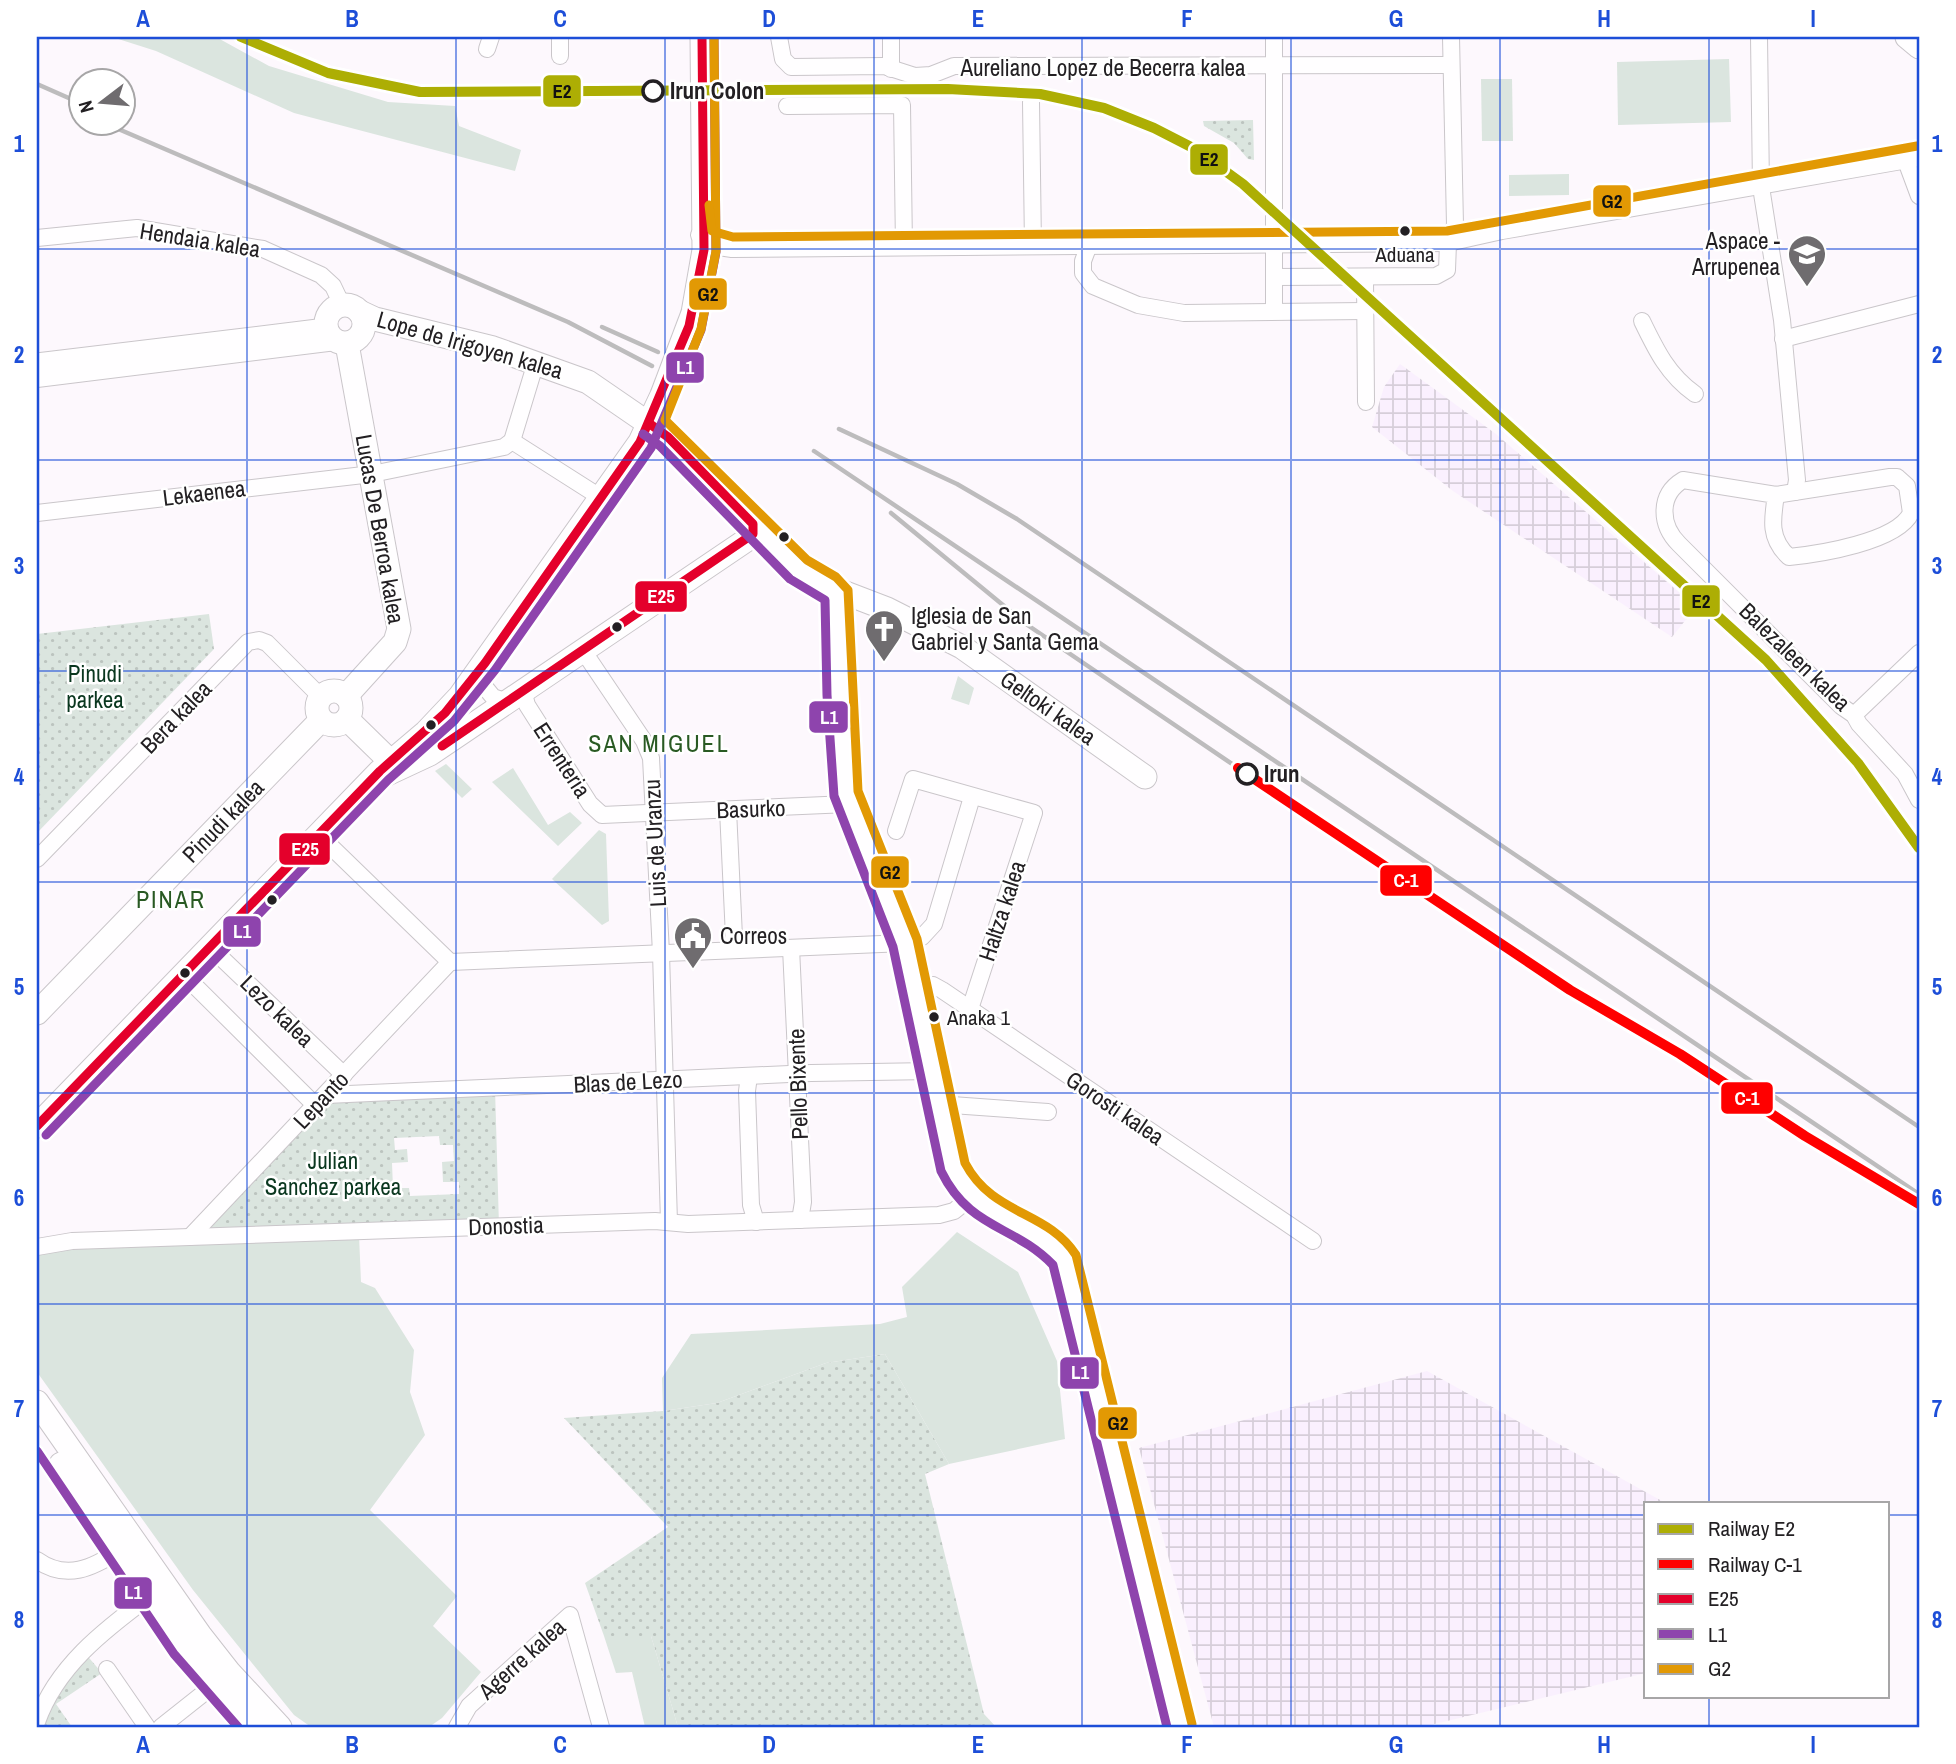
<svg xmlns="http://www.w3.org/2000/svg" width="1956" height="1764" font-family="'Archivo Narrow',sans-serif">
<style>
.industrial{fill:url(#industrial-grid)}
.grass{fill:url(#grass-dots);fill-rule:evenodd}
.garden{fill:#dbe5df}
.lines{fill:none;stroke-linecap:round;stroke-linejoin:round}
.street-casing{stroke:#cac6ca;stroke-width:18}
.secondary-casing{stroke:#cac6ca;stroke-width:25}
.street{stroke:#fffeff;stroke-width:16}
.secondary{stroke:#fffeff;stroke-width:23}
.rail{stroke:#bdbcbd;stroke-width:4.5}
.secondary-bridge-casing{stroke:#cac6ca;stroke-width:25;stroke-linecap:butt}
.secondary-bridge{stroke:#fffeff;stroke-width:23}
.bus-1-casing{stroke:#fff;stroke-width:14}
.bus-2-casing{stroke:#fff;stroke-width:14}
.bus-3-casing{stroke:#fff;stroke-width:14}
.bus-1{stroke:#e4002b;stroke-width:9}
.bus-2{stroke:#8e44ad;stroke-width:9}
.bus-3{stroke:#e29904;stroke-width:9}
.rail-1-casing{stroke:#fff;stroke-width:16}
.rail-2-casing{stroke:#fff;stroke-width:16}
.rail-1{stroke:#adae04;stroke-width:10}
.rail-2{stroke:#f00;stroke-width:10}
.grid{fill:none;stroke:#1d4ed8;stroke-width:2;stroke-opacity:0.55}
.stop-dot{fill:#fff;stroke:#232023;stroke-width:3.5}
.bus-dot{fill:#232023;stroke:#fff;stroke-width:2.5}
.labels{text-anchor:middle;stroke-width:5;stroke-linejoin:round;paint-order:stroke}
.bus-label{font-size:21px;fill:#232023;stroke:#fff}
.street-label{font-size:23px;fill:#232023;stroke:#fff}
.stop-label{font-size:23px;font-weight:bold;fill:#232023;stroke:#fff;text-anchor:start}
.poi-label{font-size:23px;fill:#232023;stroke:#fff;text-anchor:start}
.park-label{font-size:23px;fill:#0a371f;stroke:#fff}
.neighbourhood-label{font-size:24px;letter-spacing:2px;fill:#295a23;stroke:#fff}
.line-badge{stroke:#fff;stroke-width:2.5}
.badge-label{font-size:19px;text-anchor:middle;font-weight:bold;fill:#fff}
.pale-badge-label{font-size:19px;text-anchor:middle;font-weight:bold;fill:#111}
.neatline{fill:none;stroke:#1d4ed8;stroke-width:2.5}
.grid-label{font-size:23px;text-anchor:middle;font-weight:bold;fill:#1d4ed8}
</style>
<defs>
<pattern id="industrial-grid" width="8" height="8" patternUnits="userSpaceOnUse" patternTransform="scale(1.75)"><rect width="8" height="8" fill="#faf0fe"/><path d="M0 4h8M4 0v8" fill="none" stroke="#d6ced9"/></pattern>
<pattern id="grass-dots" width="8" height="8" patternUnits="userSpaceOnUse" patternTransform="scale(1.75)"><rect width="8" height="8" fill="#dbe5df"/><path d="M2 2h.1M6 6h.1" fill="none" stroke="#bcc4bf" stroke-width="1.8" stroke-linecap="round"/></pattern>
</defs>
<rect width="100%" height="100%" fill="#fdf8fd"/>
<g class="industrial">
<polygon points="1400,364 1496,434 1696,607 1672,637 1453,491 1372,427 1384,387"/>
<polygon points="1427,1371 1662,1501 1662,1503 1646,1503 1646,1673 1422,1727 1214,1727 1139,1448"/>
</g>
<g class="grass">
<polygon points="1253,120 1254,160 1248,159 1234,143 1204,126 1203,121"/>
<polygon points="209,614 214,649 37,833 37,634"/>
<path d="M495 1088 499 1226 190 1237 326 1095ZM439 1136 440 1145H453L454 1161 442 1162 443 1182H459V1194L410 1196 409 1188H393L392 1163 408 1162 407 1149 395 1150 394 1138Z"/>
<polygon points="885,1354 949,1464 925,1474 984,1714 996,1727 678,1727 651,1636 604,1636 585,1583 668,1527 564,1418 663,1411 717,1403 826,1363"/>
<polygon points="84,1652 102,1673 56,1704 72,1727 37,1727"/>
</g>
<g class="garden">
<polygon points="112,37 216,37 269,66 388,102 455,106 459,126 521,150 515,171 294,113 156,51"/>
<polygon points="1729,59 1731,122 1618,125 1617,62"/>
<polygon points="1481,79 1512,79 1513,141 1482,141"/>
<polygon points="1569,174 1569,195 1509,196 1509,175"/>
<polygon points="958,676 974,688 969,705 951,699"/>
<polygon points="446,764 472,789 462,798 435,771"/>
<polygon points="513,768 548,825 570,812 582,823 558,846 492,782"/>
<polygon points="599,830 606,834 609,921 602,925 552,879"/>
<polygon points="957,1232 1018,1272 1057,1361 1065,1439 949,1464 885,1354 826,1363 717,1403 663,1411 662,1378 691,1334 880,1324 907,1317 902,1287"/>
<polygon points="359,1235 361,1282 375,1288 414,1350 410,1392 425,1435 370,1510 457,1596 433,1626 481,1672 442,1718 429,1727 311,1727 294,1715 193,1590 37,1372 37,1246"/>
<polygon points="604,1636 651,1636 678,1727 645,1727 632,1672 616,1673"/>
</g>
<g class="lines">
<defs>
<g id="street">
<polyline points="560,37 560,56"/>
<polyline points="779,37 783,59 791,67 884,66 915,76 931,75 954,66 1451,65"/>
<polyline points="891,37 891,69"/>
<polyline points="1274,37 1274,311"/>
<polyline points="1759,37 1761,187 1782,320 1797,480 1795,492"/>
<polyline points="487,49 491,37"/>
<polyline points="1031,102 1033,246"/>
<polyline points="787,106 902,105 904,247"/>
<polyline points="1906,161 1919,196"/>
<polyline points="699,235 712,246 732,249 1448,243 1502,231 1919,158"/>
<polyline points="37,238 137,228 263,249 321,275 333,286 342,305"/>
<polyline points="1089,245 1083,261 1083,273 1093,286 1138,305 1184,313 1365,311"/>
<polyline points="1275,277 1436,276 1447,270 1448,243 1455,225 1451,37"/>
<polyline points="1365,278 1366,402"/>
<path d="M1642 321C1656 350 1668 375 1695 394"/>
<polyline points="1783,339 1919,304"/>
<polyline points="37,379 336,342"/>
<polyline points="512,441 600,497"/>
<polyline points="512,441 536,362"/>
<path d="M1776 495C1772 520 1769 539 1789 557 1819 554 1897 542 1911 513L1907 486 1897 477H1890L1776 495 1683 480C1658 495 1660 525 1679 544L1841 706 1854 715 1859 724 1905 774 1919 800"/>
<polyline points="37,513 372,474 504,447 512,441"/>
<polyline points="584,652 644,741 651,758 661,953 669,1222"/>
<polyline points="485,663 484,686 493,697 508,702"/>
<polyline points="523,691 527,705 590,804 602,815 848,804"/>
<polyline points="1854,715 1919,653"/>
<polyline points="728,810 734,937 729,950"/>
<polyline points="896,831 913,779 1034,813 970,1009"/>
<polyline points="319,835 450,962"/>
<polyline points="37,859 248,642 259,640 267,643 321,697"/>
<polyline points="210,947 344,1075"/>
<polyline points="791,948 803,1202 800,1220"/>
<polyline points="450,962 905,943 922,937 934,924 972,797"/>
<polyline points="184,975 316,1106"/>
<polyline points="914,988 933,985 942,990 1313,1241"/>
<polyline points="749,1076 747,1091 751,1205 756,1222"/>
<polyline points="326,1095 811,1073 931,1071"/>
<polyline points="938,1104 1048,1112"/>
<polyline points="190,1237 450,962"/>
<polyline points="37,1247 72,1241 655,1221 688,1224 939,1215 954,1211 970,1198"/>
<path d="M37 1560C66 1581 93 1568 120 1550"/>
<polyline points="107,1669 147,1727"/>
<path d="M37 1722C56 1667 104 1630 150 1596"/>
<polyline points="161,1727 214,1685"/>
<polyline points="457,1727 469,1706 570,1615 601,1727"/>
</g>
<g id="secondary">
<polyline points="1907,37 1919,47"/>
<circle cx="345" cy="324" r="19"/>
<polyline points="360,312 375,319 493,348 588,382 668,437 775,547 814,581 887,609 962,647 1145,777"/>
<polyline points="693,313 704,250 702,37"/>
<polyline points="37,365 326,330"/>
<path d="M832 588 838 599 839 694 846 794 905 943 953 1167C977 1227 1031 1216 1064 1259L1180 1727"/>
<circle cx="334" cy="708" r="17"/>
<polyline points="346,696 395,642 399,629 347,344"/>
<polyline points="347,719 390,761"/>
<polyline points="385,775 430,754 751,537"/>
<polyline points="37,1013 321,720"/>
<polyline points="37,1126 380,771 426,732 460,696 640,442 662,395"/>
<polyline points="37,1402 200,1635 229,1672 280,1727"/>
<polyline points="61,1464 184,1647 254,1727"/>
</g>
</defs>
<use href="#street" class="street-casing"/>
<use href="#secondary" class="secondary-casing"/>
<use href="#street" class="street"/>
<use href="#secondary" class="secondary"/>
<g class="rail">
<polyline points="37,84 80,103"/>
<polyline points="102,122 568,322 652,366"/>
<polyline points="602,327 658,352"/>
<polyline points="839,429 957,484 1017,519 1919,1127"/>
<polyline points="814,451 1919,1194"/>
<polyline points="891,513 1026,624 1238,768"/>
</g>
<defs>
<polyline id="secondary-bridge" points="662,395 693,313"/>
</defs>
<use href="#secondary-bridge" class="secondary-bridge-casing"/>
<use href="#secondary-bridge" class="secondary-bridge"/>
<defs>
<g id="bus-1">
<polyline points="442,746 753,534 753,524 668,437 650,424"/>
<polyline points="37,1126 380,771 445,713 485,663 640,442 689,326 704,250 702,37"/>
</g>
<g id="bus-2">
<path d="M643 434 660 446 790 579 825 600 827 695 834 796 893 947 941 1171C970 1230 1013 1224 1053 1265L1167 1727"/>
<polyline points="46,1135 388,780 454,721 495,670 651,448 701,330 716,252 714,37"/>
<polyline points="37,1451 174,1654 238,1727"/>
</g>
<g id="bus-3">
<path d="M714 37 716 251 701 329 665 420 807 560 836 577 848 590 858 791 917 939 965 1163C993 1216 1047 1210 1076 1255L1192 1724"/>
<polyline points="709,205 712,231 733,237 1447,231 1917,146"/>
</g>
</defs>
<use href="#bus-1" class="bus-1-casing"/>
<use href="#bus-2" class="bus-2-casing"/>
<use href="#bus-3" class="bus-3-casing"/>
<use href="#bus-1" class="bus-1"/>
<use href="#bus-2" class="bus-2"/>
<use href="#bus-3" class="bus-3"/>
<defs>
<polyline id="rail-1" points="241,37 328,73 420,92 948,89 1040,94 1104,108 1154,128 1195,149 1243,184 1766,660 1858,763 1919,848"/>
<polyline id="rail-2" points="1238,768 1570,990 1680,1054 1805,1136 1919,1204"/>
</defs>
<use href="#rail-1" class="rail-1-casing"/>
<use href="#rail-2" class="rail-2-casing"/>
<use href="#rail-1" class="rail-1"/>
<use href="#rail-2" class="rail-2"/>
</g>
<path class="grid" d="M247 37V1727M456 37V1727M665 37V1727M874 37V1727M1082 37V1727M1291 37V1727M1500 37V1727M1709 37V1503M37 249H1919M37 460H1919M37 671H1919M37 882H1919M37 1093H1919M37 1304H1919M37 1515H1646M1888 1515H1919M1709 1696V1727"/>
<defs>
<symbol id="university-pin" viewBox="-11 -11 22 30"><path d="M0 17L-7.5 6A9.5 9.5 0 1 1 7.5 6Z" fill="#6f6c6f" stroke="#fff"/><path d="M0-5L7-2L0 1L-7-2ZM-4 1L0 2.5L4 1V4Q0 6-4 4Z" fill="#fff"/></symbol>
<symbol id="church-pin" viewBox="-11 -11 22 30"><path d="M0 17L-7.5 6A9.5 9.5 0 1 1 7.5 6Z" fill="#6f6c6f" stroke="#fff"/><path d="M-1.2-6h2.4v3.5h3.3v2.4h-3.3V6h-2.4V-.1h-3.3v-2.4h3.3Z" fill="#fff"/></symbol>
<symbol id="civic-pin" viewBox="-11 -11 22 30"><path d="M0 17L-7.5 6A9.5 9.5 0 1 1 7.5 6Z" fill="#6f6c6f" stroke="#fff"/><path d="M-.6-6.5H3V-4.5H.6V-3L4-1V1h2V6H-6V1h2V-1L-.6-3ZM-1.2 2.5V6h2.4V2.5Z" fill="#fff"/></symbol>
</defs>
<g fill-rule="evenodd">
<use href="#university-pin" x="1785" y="232" width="44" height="60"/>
<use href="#church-pin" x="862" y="607" width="44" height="60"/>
<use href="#civic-pin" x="671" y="914" width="44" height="60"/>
</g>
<g class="stop-dot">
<circle cx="653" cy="91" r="10"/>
<circle cx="1247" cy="774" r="10"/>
</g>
<g class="bus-dot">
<circle cx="1405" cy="231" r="6"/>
<circle cx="784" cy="537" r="6"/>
<circle cx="617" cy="627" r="6"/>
<circle cx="431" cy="725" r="6"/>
<circle cx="272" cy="900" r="6"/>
<circle cx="185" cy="973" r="6"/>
<circle cx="934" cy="1017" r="6"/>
</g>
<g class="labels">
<g class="bus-label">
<text x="1405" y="262">Aduana</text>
<text x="947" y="1025" text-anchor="start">Anaka 1</text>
</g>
<g class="street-label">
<text x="1103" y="76">Aureliano Lopez de Becerra kalea</text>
<text transform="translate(200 240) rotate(9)" y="8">Hendaia kalea</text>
<text transform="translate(470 345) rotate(16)" y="8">Lope de Irigoyen kalea</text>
<text transform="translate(204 493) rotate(-7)" y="8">Lekaenea</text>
<text transform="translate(380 529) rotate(80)" y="8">Lucas De Berroa kalea</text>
<text transform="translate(1795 657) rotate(44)" y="8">Balezaleen kalea</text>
<text transform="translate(1048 708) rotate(35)" y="8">Geltoki kalea</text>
<text transform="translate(176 717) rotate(-46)" y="8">Bera kalea</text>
<text transform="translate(562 760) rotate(57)" y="8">Errenteria</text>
<text transform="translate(751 809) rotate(-2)" y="8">Basurko</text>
<text transform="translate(223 821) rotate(-46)" y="8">Pinudi kalea</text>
<text transform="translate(655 843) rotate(-93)" y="8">Luis de Uranzu</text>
<text transform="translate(1002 911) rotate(-72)" y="8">Haltza kalea</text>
<text transform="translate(277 1011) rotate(44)" y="8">Lezo kalea</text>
<text transform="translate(628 1082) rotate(-3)" y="8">Blas de Lezo</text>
<text transform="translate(798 1084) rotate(-92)" y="8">Pello Bixente</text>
<text transform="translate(321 1100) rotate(-47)" y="8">Lepanto</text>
<text transform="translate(1115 1108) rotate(34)" y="8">Gorosti kalea</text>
<text transform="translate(506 1226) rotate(-2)" y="8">Donostia</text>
<text transform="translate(522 1659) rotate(-42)" y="8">Agerre kalea</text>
</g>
<g class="stop-label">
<text x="670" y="99">Irun Colon</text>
<text x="1264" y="782">Irun</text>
</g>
<g class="poi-label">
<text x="1780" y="249" text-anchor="end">Aspace -<tspan x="1780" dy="26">Arrupenea</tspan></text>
<text x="911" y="624">Iglesia de San<tspan x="911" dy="26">Gabriel y Santa Gema</tspan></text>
<text x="720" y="944">Correos</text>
</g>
<g class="park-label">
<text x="95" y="682">Pinudi<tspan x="95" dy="26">parkea</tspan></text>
<text x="333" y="1169">Julian<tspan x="333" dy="26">Sanchez parkea</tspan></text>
</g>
<g class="neighbourhood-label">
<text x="659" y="752">SAN MIGUEL</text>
<text x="171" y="908">PINAR</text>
</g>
</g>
<g class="line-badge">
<rect x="542" y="74" width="40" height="34" rx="7" fill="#adae04"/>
<rect x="1189" y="143" width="40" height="33" rx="7" fill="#adae04"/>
<rect x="1592" y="184" width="40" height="34" rx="7" fill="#e29904"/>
<rect x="688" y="277" width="40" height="34" rx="7" fill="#e29904"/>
<rect x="665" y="351" width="40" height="33" rx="7" fill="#8e44ad"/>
<rect x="634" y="580" width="54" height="33" rx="7" fill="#e4002b"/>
<rect x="1681" y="584" width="40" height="34" rx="7" fill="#adae04"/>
<rect x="808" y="700" width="41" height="34" rx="7" fill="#8e44ad"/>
<rect x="278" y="832" width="53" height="34" rx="7" fill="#e4002b"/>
<rect x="870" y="855" width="40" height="34" rx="7" fill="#e29904"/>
<rect x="1379" y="864" width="54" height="33" rx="7" fill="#f00"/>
<rect x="222" y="915" width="40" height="33" rx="7" fill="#8e44ad"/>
<rect x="1720" y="1081" width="54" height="34" rx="7" fill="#f00"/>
<rect x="1059" y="1356" width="41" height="34" rx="7" fill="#8e44ad"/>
<rect x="1097" y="1406" width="41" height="34" rx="7" fill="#e29904"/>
<rect x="113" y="1576" width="40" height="34" rx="7" fill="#8e44ad"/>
</g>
<g class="badge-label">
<text x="685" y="374">L1</text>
<text x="661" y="603">E25</text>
<text x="829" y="724">L1</text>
<text x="305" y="856">E25</text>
<text x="1406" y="887">C-1</text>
<text x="242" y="938">L1</text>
<text x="1747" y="1105">C-1</text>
<text x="1080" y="1379">L1</text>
<text x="133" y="1599">L1</text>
</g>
<g class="pale-badge-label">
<text x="562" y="98">E2</text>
<text x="1209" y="166">E2</text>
<text x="1612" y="208">G2</text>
<text x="708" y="301">G2</text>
<text x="1701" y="608">E2</text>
<text x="890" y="879">G2</text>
<text x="1118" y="1430">G2</text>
</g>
<rect width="1956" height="1764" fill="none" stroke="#ffffff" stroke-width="77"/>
<rect x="1644" y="1502" width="245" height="196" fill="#ffffff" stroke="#a7a6a7" stroke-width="2"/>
<rect x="1658" y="1524" width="35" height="10" fill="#adae04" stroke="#a7a6a7" stroke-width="2"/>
<text x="1708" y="1536" font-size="21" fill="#232023">Railway E2</text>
<rect x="1658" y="1559" width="35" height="10" fill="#ff0000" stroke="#a7a6a7" stroke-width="2"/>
<text x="1708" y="1572" font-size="21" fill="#232023">Railway C-1</text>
<rect x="1658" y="1594" width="35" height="10" fill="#e4002b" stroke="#a7a6a7" stroke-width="2"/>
<text x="1708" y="1606" font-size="21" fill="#232023">E25</text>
<rect x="1658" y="1629" width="35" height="10" fill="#8e44ad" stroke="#a7a6a7" stroke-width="2"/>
<text x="1708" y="1642" font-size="21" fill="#232023">L1</text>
<rect x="1658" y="1664" width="35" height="10" fill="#e29904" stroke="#a7a6a7" stroke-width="2"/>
<text x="1708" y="1676" font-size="21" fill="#232023">G2</text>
<g transform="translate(102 102) rotate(254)"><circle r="33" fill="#ffffff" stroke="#a7a6a7" stroke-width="2"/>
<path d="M0-5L12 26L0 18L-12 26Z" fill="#6f6c6f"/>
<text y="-10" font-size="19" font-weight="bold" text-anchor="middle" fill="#232023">N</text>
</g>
<rect x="38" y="38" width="1880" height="1688" class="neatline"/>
<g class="grid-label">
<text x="143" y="27">A</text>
<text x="352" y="27">B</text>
<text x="560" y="27">C</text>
<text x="769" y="27">D</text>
<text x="978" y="27">E</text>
<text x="1187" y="27">F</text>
<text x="1396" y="27">G</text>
<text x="1604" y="27">H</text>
<text x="1813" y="27">I</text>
<text x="19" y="152">1</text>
<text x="1937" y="152">1</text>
<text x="19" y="363">2</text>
<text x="1937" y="363">2</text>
<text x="19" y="574">3</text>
<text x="1937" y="574">3</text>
<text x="19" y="785">4</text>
<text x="1937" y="785">4</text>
<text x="19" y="995">5</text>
<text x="1937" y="995">5</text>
<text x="19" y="1206">6</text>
<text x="1937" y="1206">6</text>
<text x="19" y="1417">7</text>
<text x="1937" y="1417">7</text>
<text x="19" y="1628">8</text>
<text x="1937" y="1628">8</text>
<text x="143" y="1753">A</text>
<text x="352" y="1753">B</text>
<text x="560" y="1753">C</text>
<text x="769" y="1753">D</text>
<text x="978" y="1753">E</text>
<text x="1187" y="1753">F</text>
<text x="1396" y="1753">G</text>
<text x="1604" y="1753">H</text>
<text x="1813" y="1753">I</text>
</g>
</svg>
